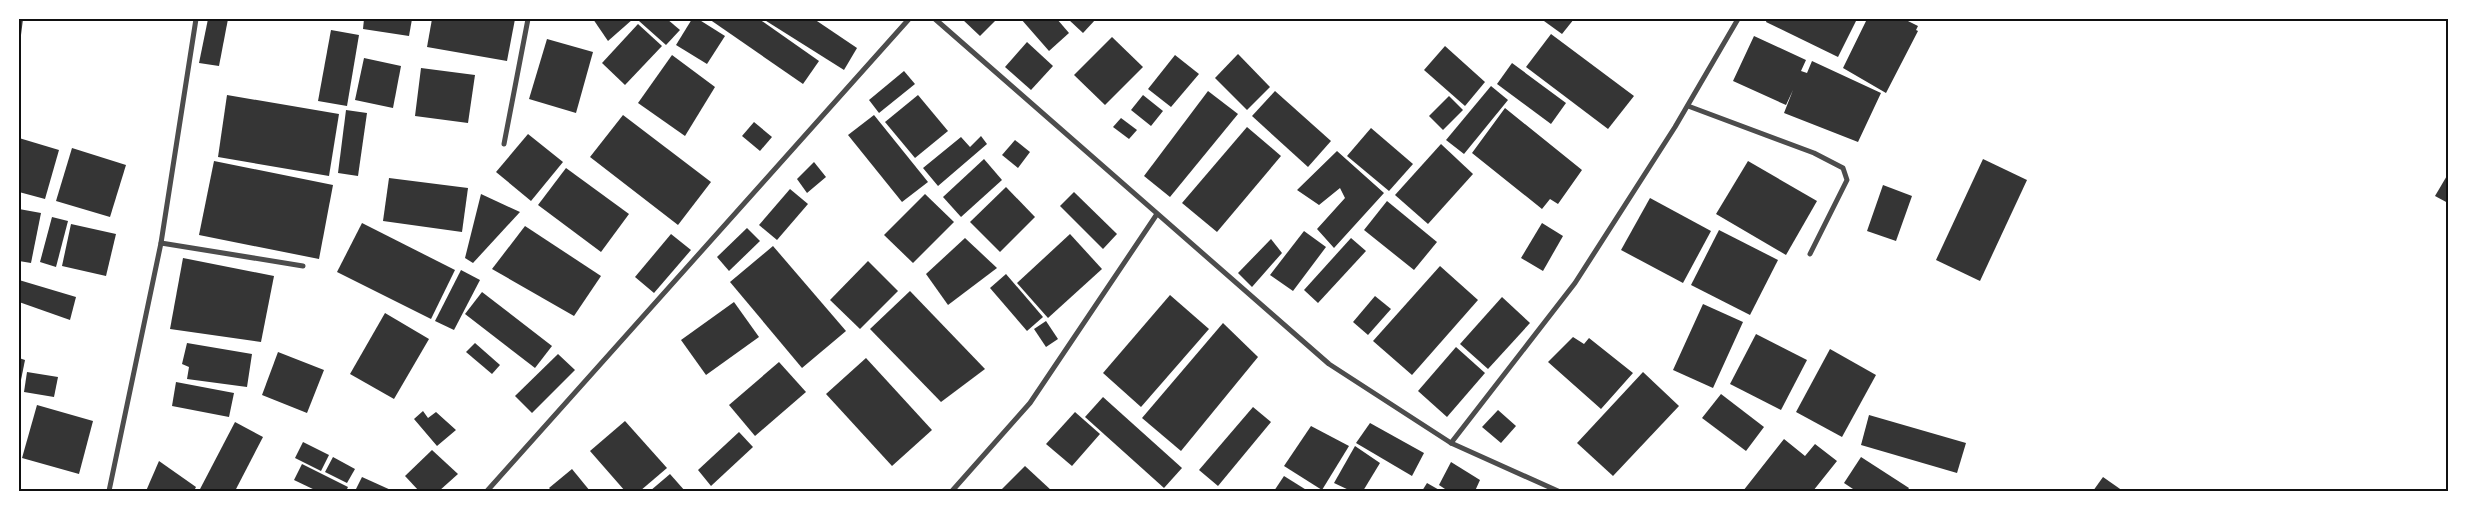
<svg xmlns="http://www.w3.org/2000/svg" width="2467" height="510" font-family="Figtree,sans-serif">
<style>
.building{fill:#353535}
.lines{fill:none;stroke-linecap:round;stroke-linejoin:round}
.minor{stroke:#4c4c4c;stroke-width:5}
.neatline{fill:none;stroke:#111;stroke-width:2}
</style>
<rect width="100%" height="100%" fill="#fff"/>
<g class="building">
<polygon points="19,19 23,19 20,43 19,43"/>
<polygon points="208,19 228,19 219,66 199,63"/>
<polygon points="364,19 412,19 409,36 363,29"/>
<polygon points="432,19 515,19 507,61 427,47"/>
<polygon points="593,19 633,19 608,41"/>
<polygon points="640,19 667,19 680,30 666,45 639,21"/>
<polygon points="692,19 698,19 725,36 707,64 676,45"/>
<polygon points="709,19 759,19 819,61 803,84"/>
<polygon points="763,19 814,19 857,48 844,70"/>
<polygon points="962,19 997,19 980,36"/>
<polygon points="1021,19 1057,19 1069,33 1049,51"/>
<polygon points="1068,19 1096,19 1083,33"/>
<polygon points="1546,19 1574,19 1562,34 1544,21"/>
<polygon points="1767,19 1857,19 1838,57 1766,22"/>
<polygon points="1867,19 1904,19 1918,26 1916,30 1918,31 1886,93 1843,68"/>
<polygon points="638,24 662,46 625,85 602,63"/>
<polygon points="331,30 359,35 347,106 318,101"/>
<polygon points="1551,34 1634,96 1608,129 1526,67"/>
<polygon points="1754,36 1806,60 1801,71 1807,73 1812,61 1881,93 1858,142 1784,113 1793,90 1786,105 1733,81"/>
<polygon points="1112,37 1143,67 1105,105 1074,75"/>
<polygon points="547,39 593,52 576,113 529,99"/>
<polygon points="1027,42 1053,66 1031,90 1005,67"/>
<polygon points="1445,46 1485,82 1465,106 1424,70"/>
<polygon points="1238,54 1270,87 1247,110 1215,78"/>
<polygon points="672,55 715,87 685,136 638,103"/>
<polygon points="1175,55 1199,74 1171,107 1148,89"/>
<polygon points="364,58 401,66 393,108 355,100"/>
<polygon points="1512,63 1566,103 1551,124 1497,84"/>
<polygon points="421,68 475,75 468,123 415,116"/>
<polygon points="904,71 915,84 879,113 869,100"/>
<polygon points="1491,86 1508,100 1464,154 1446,140"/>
<polygon points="1208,91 1238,114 1170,197 1144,176"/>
<polygon points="1275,91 1331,141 1308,167 1252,116"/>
<polygon points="227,95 339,114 329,176 218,157"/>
<polygon points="918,95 948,131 915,158 885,122"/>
<polygon points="1143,95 1163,111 1151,126 1131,110"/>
<polygon points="1449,96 1463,110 1443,130 1429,116"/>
<polygon points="1505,108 1582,170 1558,204 1550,199 1542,209 1472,153"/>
<polygon points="346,110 367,113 358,176 338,173"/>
<polygon points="623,115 711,182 678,225 590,157"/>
<polygon points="874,115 928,182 902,202 848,135"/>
<polygon points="1121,118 1137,130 1129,139 1113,127"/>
<polygon points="754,122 772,137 760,151 742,136"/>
<polygon points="1247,127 1281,156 1217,232 1182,203"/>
<polygon points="1371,128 1413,164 1389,191 1347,156"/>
<polygon points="528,134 563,162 531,201 496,172"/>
<polygon points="981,136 987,144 938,186 923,168 961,137 970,147"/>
<polygon points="19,138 59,150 45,199 19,192"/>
<polygon points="1015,140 1030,152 1018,168 1002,155"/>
<polygon points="1441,144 1473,174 1428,224 1395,195"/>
<polygon points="72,148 126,165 110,217 56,201"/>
<polygon points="1337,151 1384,193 1334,248 1317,229 1345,198 1340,188 1319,205 1297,190"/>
<polygon points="984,159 1002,180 961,217 943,197"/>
<polygon points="1983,159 2027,180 1980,281 1936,260"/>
<polygon points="214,161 333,185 319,259 199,235"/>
<polygon points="1748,161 1817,201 1786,255 1716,214"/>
<polygon points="814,162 826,177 807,193 797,179"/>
<polygon points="566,168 629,214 601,252 538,205"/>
<polygon points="2448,174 2448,203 2435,196"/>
<polygon points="389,178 468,188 462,232 383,221"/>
<polygon points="1883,185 1912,196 1896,241 1867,231"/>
<polygon points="1006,187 1035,217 1000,252 970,222"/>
<polygon points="790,189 808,204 777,240 759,225"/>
<polygon points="1074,192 1117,234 1103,249 1060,206"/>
<polygon points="481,194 520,212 473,263 465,258"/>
<polygon points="925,194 954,222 913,263 884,235"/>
<polygon points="1650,198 1711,231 1683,283 1621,250"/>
<polygon points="1387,201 1437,242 1414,270 1364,230"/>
<polygon points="19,209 41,213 31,263 19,261"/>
<polygon points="52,217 68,221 56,267 40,262"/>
<polygon points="362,223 455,270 431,319 337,272"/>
<polygon points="1542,223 1563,236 1543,271 1521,258"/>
<polygon points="71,224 116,234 106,276 62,266"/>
<polygon points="525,226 601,276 574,316 492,269"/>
<polygon points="747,228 760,241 729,271 717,257"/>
<polygon points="1719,230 1778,260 1750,315 1691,285"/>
<polygon points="1304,231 1326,247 1293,291 1270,275"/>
<polygon points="671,234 691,250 654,293 635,277"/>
<polygon points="1070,234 1102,269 1048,318 1017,283"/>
<polygon points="965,238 997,268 948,305 926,274"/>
<polygon points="1351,238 1366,251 1318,303 1304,290"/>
<polygon points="1271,239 1282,253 1252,287 1238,273"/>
<polygon points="773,246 846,331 802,368 730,282"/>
<polygon points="183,258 274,276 261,342 170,329"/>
<polygon points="868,261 898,291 860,329 830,300"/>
<polygon points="1440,266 1478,300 1412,375 1373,341"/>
<polygon points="461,270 480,280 454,330 435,321"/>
<polygon points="1006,274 1043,317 1027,331 990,288"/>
<polygon points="19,280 76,297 70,320 19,302"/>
<polygon points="910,291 985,369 941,402 870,329"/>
<polygon points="482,292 552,346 535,368 465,314"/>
<polygon points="1170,295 1209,329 1141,407 1103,373"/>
<polygon points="1375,296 1391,309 1368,335 1353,322"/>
<polygon points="1502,297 1530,323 1488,369 1460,344"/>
<polygon points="734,302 759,337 706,375 681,340"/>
<polygon points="1703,304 1743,322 1713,388 1673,370"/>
<polygon points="385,313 429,339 394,399 350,374"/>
<polygon points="1046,321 1058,339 1046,347 1034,329"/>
<polygon points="1223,323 1258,357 1181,451 1142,418"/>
<polygon points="1756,334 1807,360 1781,410 1730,384"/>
<polygon points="1573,337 1584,344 1589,338 1633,373 1601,409 1548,362"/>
<polygon points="187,343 252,354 247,387 187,379 189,367 182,364"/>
<polygon points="475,343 500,365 492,374 466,352"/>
<polygon points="1456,347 1485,373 1447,417 1418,391"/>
<polygon points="1830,349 1876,375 1842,437 1796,412"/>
<polygon points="278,352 324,370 307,413 262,395"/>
<polygon points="558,354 575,370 532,413 515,396"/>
<polygon points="19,358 25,360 20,385 19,385"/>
<polygon points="866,358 932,430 892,466 826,394"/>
<polygon points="779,362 806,392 755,436 729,405"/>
<polygon points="27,372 58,377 54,397 24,392"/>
<polygon points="1643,372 1679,406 1613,476 1577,443"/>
<polygon points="176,382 234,393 229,417 172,406"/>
<polygon points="1721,394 1764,427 1746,451 1702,418"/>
<polygon points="1103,397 1182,468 1164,488 1085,417"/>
<polygon points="37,405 93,421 79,474 22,458"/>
<polygon points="1253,407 1271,422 1218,486 1199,470"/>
<polygon points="1498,410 1516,426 1501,443 1482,427"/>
<polygon points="423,411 428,418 436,412 456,430 437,446 414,419"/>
<polygon points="1075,412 1100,434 1072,466 1046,444"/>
<polygon points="1869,415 1966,443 1957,473 1861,445"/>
<polygon points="625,421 667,468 640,491 625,491 590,451"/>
<polygon points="235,422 263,437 235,491 199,491"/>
<polygon points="1370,423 1424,453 1412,476 1356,443"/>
<polygon points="1311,426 1349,446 1322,490 1284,466"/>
<polygon points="739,432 753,447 711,486 698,470"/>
<polygon points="1784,439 1805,456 1815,444 1837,461 1813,491 1743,491"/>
<polygon points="303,442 329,455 321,471 295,458"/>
<polygon points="1355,446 1380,463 1363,491 1351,491 1334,483"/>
<polygon points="432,450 458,474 439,491 419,491 405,476"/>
<polygon points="333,457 355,469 347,483 325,472"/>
<polygon points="1861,457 1909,488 1907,491 1856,491 1844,483"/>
<polygon points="159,461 196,487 194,491 146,491"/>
<polygon points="1451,462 1480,480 1475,491 1448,491 1439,485"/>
<polygon points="302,464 348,487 346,491 317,491 294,480"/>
<polygon points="1025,466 1052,491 1000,491"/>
<polygon points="572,469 590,491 552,491 549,488"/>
<polygon points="670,474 685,491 650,491"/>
<polygon points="1284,476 1308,491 1274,491"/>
<polygon points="362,477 393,491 355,491"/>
<polygon points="2103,477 2123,491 2093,491"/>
<polygon points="1427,483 1441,491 1422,491"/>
</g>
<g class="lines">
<g class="minor">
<polyline points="935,19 1329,364 1451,443 1558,491"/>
<polyline points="1688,106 1814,153 1843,168 1847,180 1810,254"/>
<polyline points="504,144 528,19"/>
<polyline points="161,243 303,266"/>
<polyline points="1451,443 1575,283 1675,127 1738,19"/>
<polyline points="109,491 161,243 196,19"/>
<polyline points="487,491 909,19"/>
<polyline points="952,491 1030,403 1157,214"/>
</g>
</g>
<rect width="2467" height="510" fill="none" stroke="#ffffff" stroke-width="40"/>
<rect x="20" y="20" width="2427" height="470" class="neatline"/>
</svg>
